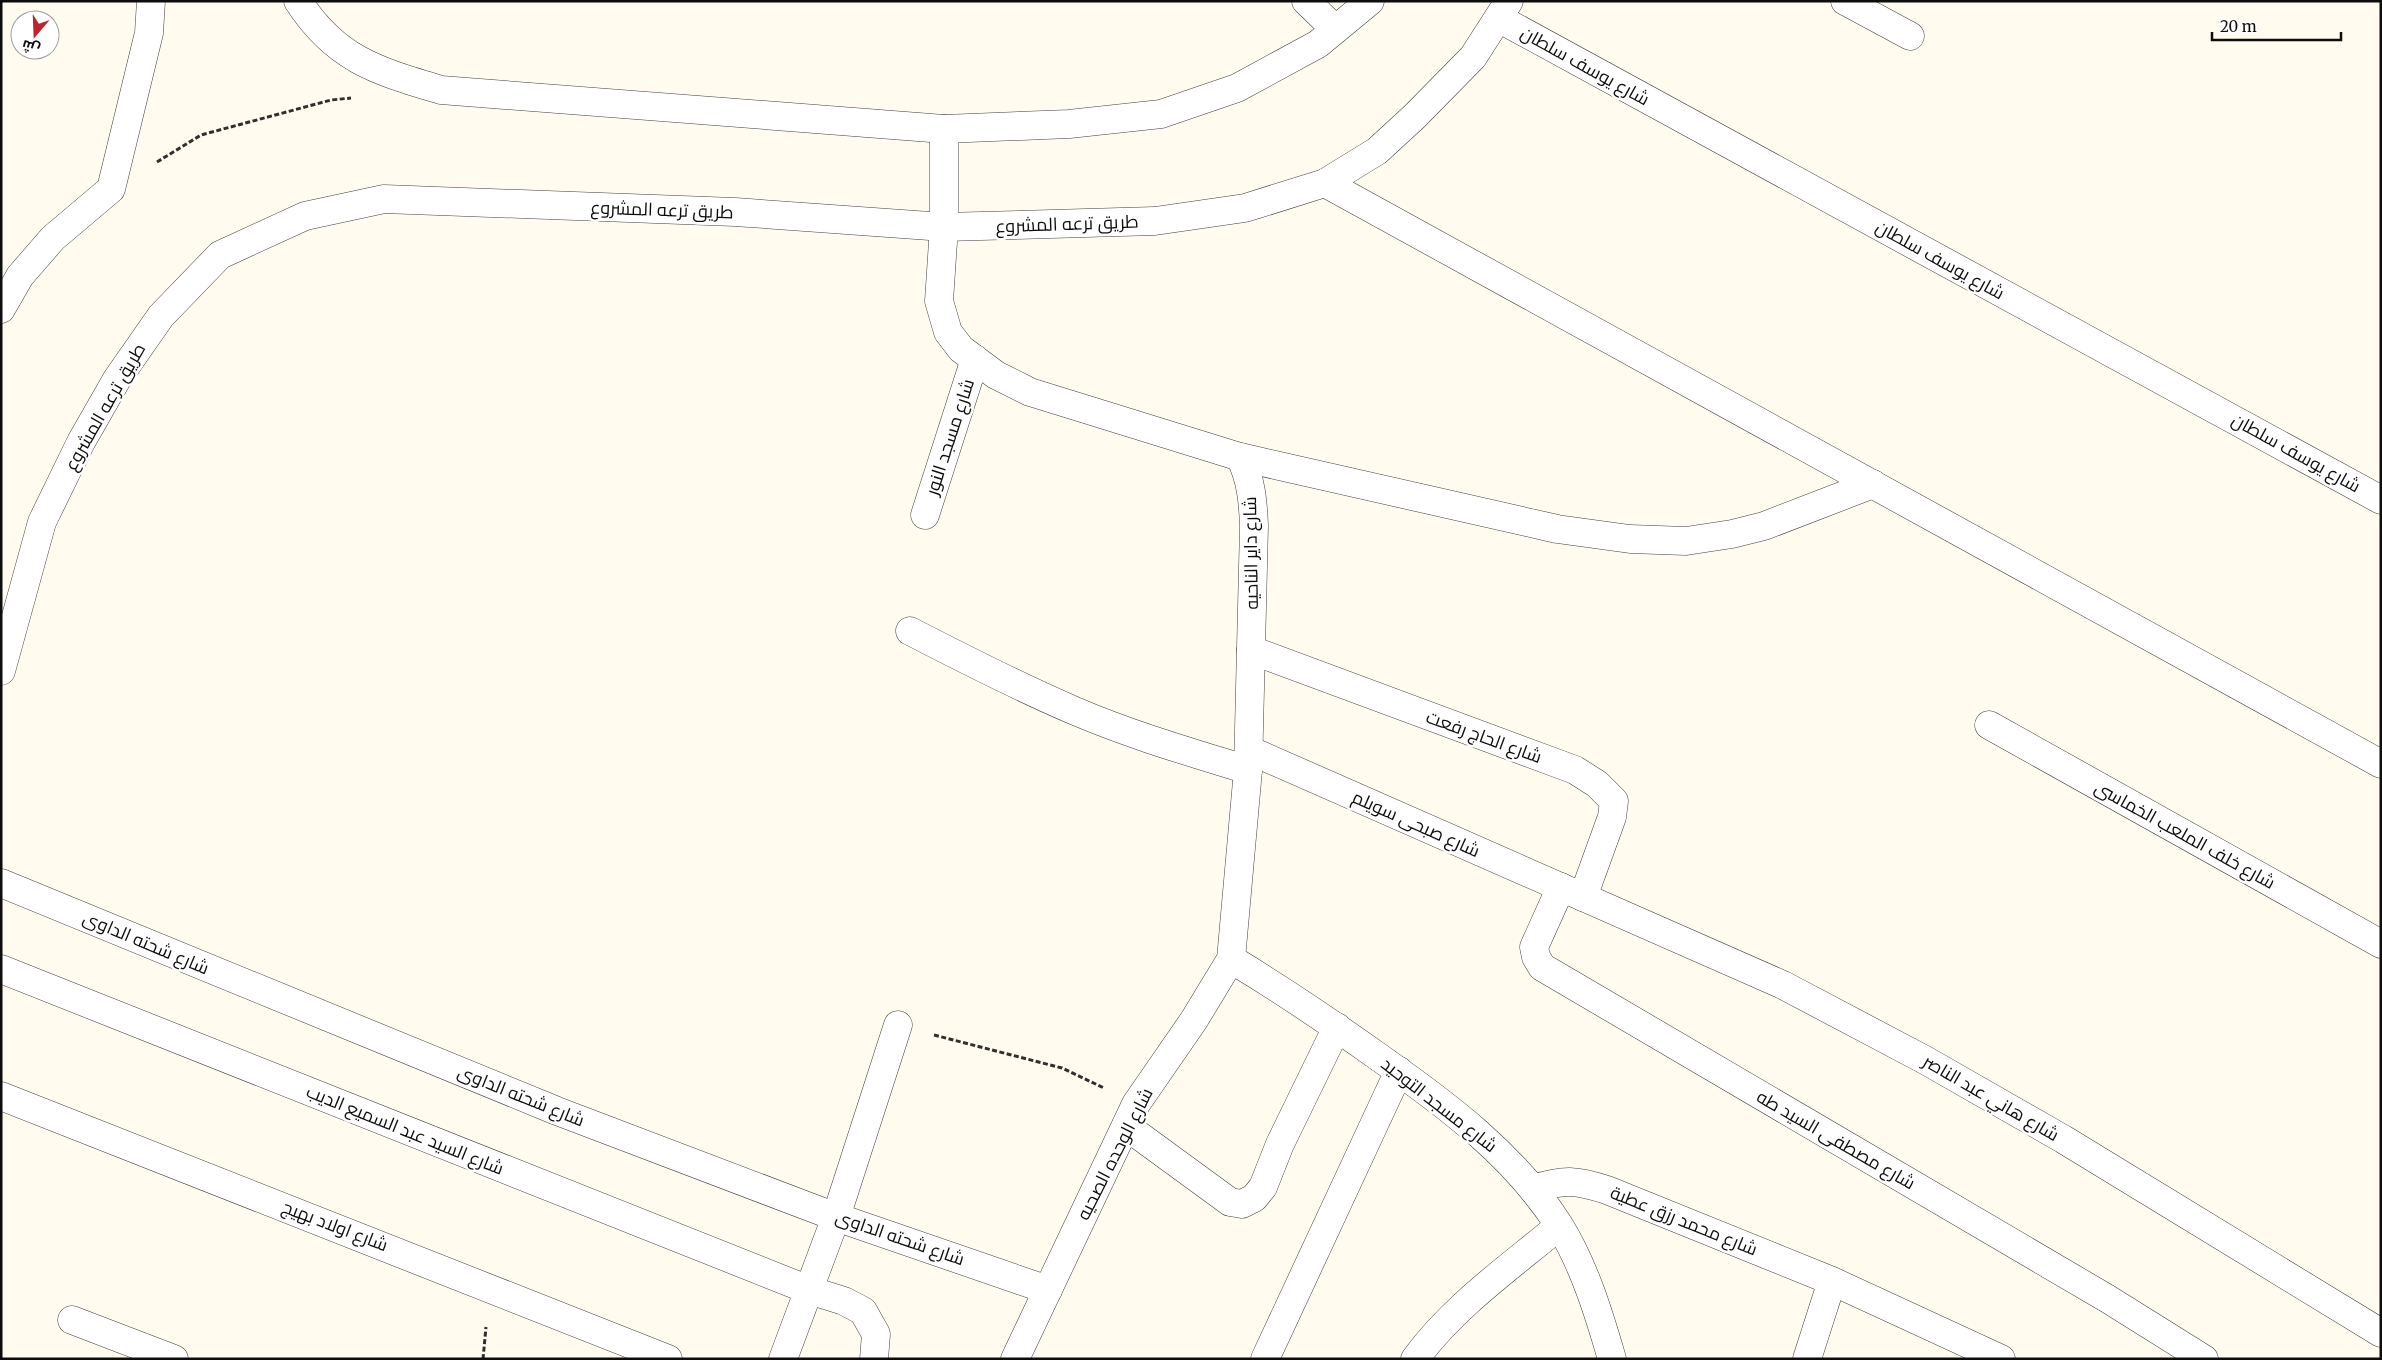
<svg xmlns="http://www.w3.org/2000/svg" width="2382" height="1360" font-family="Merriweather,Cairo,serif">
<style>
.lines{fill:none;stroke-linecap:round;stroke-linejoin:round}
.minor-casing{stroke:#404040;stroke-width:29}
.path{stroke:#2f2f2f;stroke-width:3;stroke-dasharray:5 2.5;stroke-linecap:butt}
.minor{stroke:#fff;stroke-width:28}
.labels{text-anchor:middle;stroke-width:5;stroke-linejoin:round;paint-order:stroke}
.street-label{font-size:18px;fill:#0d0d0d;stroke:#fff}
</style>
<rect width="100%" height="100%" fill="#fffbee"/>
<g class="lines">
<defs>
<g id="minor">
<path d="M298 1C336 60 378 71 441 90L944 129 1069 124 1161 114 1237 88 1318 44 1370 1"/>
<polyline points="1306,1 1335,29"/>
<polyline points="1845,1 1910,36"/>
<polyline points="1500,19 2381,500"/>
<polyline points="944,129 944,227 939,301 948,332 961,349 996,375 1030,392 1240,457 1557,529 1630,539 1686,541 1732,534 1764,526 1873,484"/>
<polyline points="1325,183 2381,764"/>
<polyline points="1,309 20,276 53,238 111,189 149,33 151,1"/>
<polyline points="925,515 975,359"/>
<path d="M910 631C964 659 1019 687 1075 711 1131 735 1190 752 1248 770"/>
<polyline points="1251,650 1575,770 1597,784 1614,801 1612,817 1583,897"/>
<polyline points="1,671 42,522 81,442 117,379 161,316 220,255 305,216 384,199 735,212 944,227 1155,221 1245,208 1325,183 1377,151 1415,116 1473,57 1509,1"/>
<polyline points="1989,725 2381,944"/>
<polyline points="1249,750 1783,985 1925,1060 2063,1139 2381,1333"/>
<polyline points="1,883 557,1111 836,1217 1048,1290"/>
<polyline points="1561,887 1534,947 1536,957 1542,967 2108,1299 2204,1359"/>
<path d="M1231 959C1282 990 1331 1023 1380 1058 1447 1105 1514 1155 1559 1225 1584 1265 1599 1314 1612 1359"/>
<polyline points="1,969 809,1290 844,1301 863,1311 876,1334 874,1359"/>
<polyline points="1,1096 668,1359"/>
<polyline points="1126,1126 1230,1202 1242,1204 1254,1198 1263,1187 1280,1144 1337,1027"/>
<path d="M1533 1189C1564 1179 1576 1180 1607 1190L1832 1281 2001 1359"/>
<polyline points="72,1320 174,1359"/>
<polyline points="783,1359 836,1217 898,1025"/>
<path d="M1015 1359 1136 1104 1194 1020 1231 959 1248 770 1254 526C1253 501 1251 479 1240 457"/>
<polyline points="1265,1359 1399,1071"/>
<path d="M1415 1359C1454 1306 1510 1267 1559 1226"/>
<polyline points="1807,1359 1832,1281"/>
</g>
</defs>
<use href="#minor" class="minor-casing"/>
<g class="path">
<polyline points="157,162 201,135 331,100 351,98"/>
<polyline points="934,1035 1062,1068 1104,1088"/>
<polyline points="483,1359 486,1327"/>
</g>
<use href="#minor" class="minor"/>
</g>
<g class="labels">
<g class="street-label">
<text transform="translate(1585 66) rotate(29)" y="6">شارع يوسف سلطان</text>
<text transform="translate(662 210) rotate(2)" y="6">طريق ترعه المشروع</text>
<text transform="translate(1067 224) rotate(-2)" y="6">طريق ترعه المشروع</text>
<text transform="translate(1940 260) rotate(29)" y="6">شارع يوسف سلطان</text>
<text transform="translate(105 407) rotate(-60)" y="6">طريق ترعه المشروع</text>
<text transform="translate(950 437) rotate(-72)" y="6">شارع مسجد النور</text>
<text transform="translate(2296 453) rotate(29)" y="6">شارع يوسف سلطان</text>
<text transform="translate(1251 553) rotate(-91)" y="6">شارع داير الناحيه</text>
<text transform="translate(1484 737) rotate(20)" y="6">شارع الحاج رفعت</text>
<text transform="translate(1416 824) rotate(24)" y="6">شارع صبحى سويلم</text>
<text transform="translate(2185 835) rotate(29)" y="6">شارع خلف الملعب الخماسى</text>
<text transform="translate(146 943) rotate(23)" y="6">شارع شحته الداوى</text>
<text transform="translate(521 1096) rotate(22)" y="6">شارع شحته الداوى</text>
<text transform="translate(1991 1098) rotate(30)" y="6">شارع هاني عبد الناصر</text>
<text transform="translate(1439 1105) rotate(38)" y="6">شارع مسجد التوحيد</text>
<text transform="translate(405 1130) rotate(22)" y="6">شارع السيد عبد السميع الديب</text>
<text transform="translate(1836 1140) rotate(30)" y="6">شارع مصطفى السيد طه</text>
<text transform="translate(1115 1154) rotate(-63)" y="6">شارع الوحده الصحيه</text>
<text transform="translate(1684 1221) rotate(22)" y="6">شارع محمد رزق عطية</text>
<text transform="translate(335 1226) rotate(21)" y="6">شارع اولاد بهيج</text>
<text transform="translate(900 1238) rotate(19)" y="6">شارع شحته الداوى</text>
</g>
</g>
<rect width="2382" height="1360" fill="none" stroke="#0d0d0d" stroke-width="5"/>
<g transform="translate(35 35) rotate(199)"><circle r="24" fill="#ffffff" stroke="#9e9e9e"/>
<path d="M0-4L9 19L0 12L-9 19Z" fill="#c1222f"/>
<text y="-8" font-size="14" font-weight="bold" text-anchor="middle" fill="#0d0d0d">ش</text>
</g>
<path d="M2212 32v8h129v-8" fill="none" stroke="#0d0d0d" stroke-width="2.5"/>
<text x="2220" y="32" font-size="15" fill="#0d0d0d" stroke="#ffffff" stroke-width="4" paint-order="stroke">20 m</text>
</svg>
